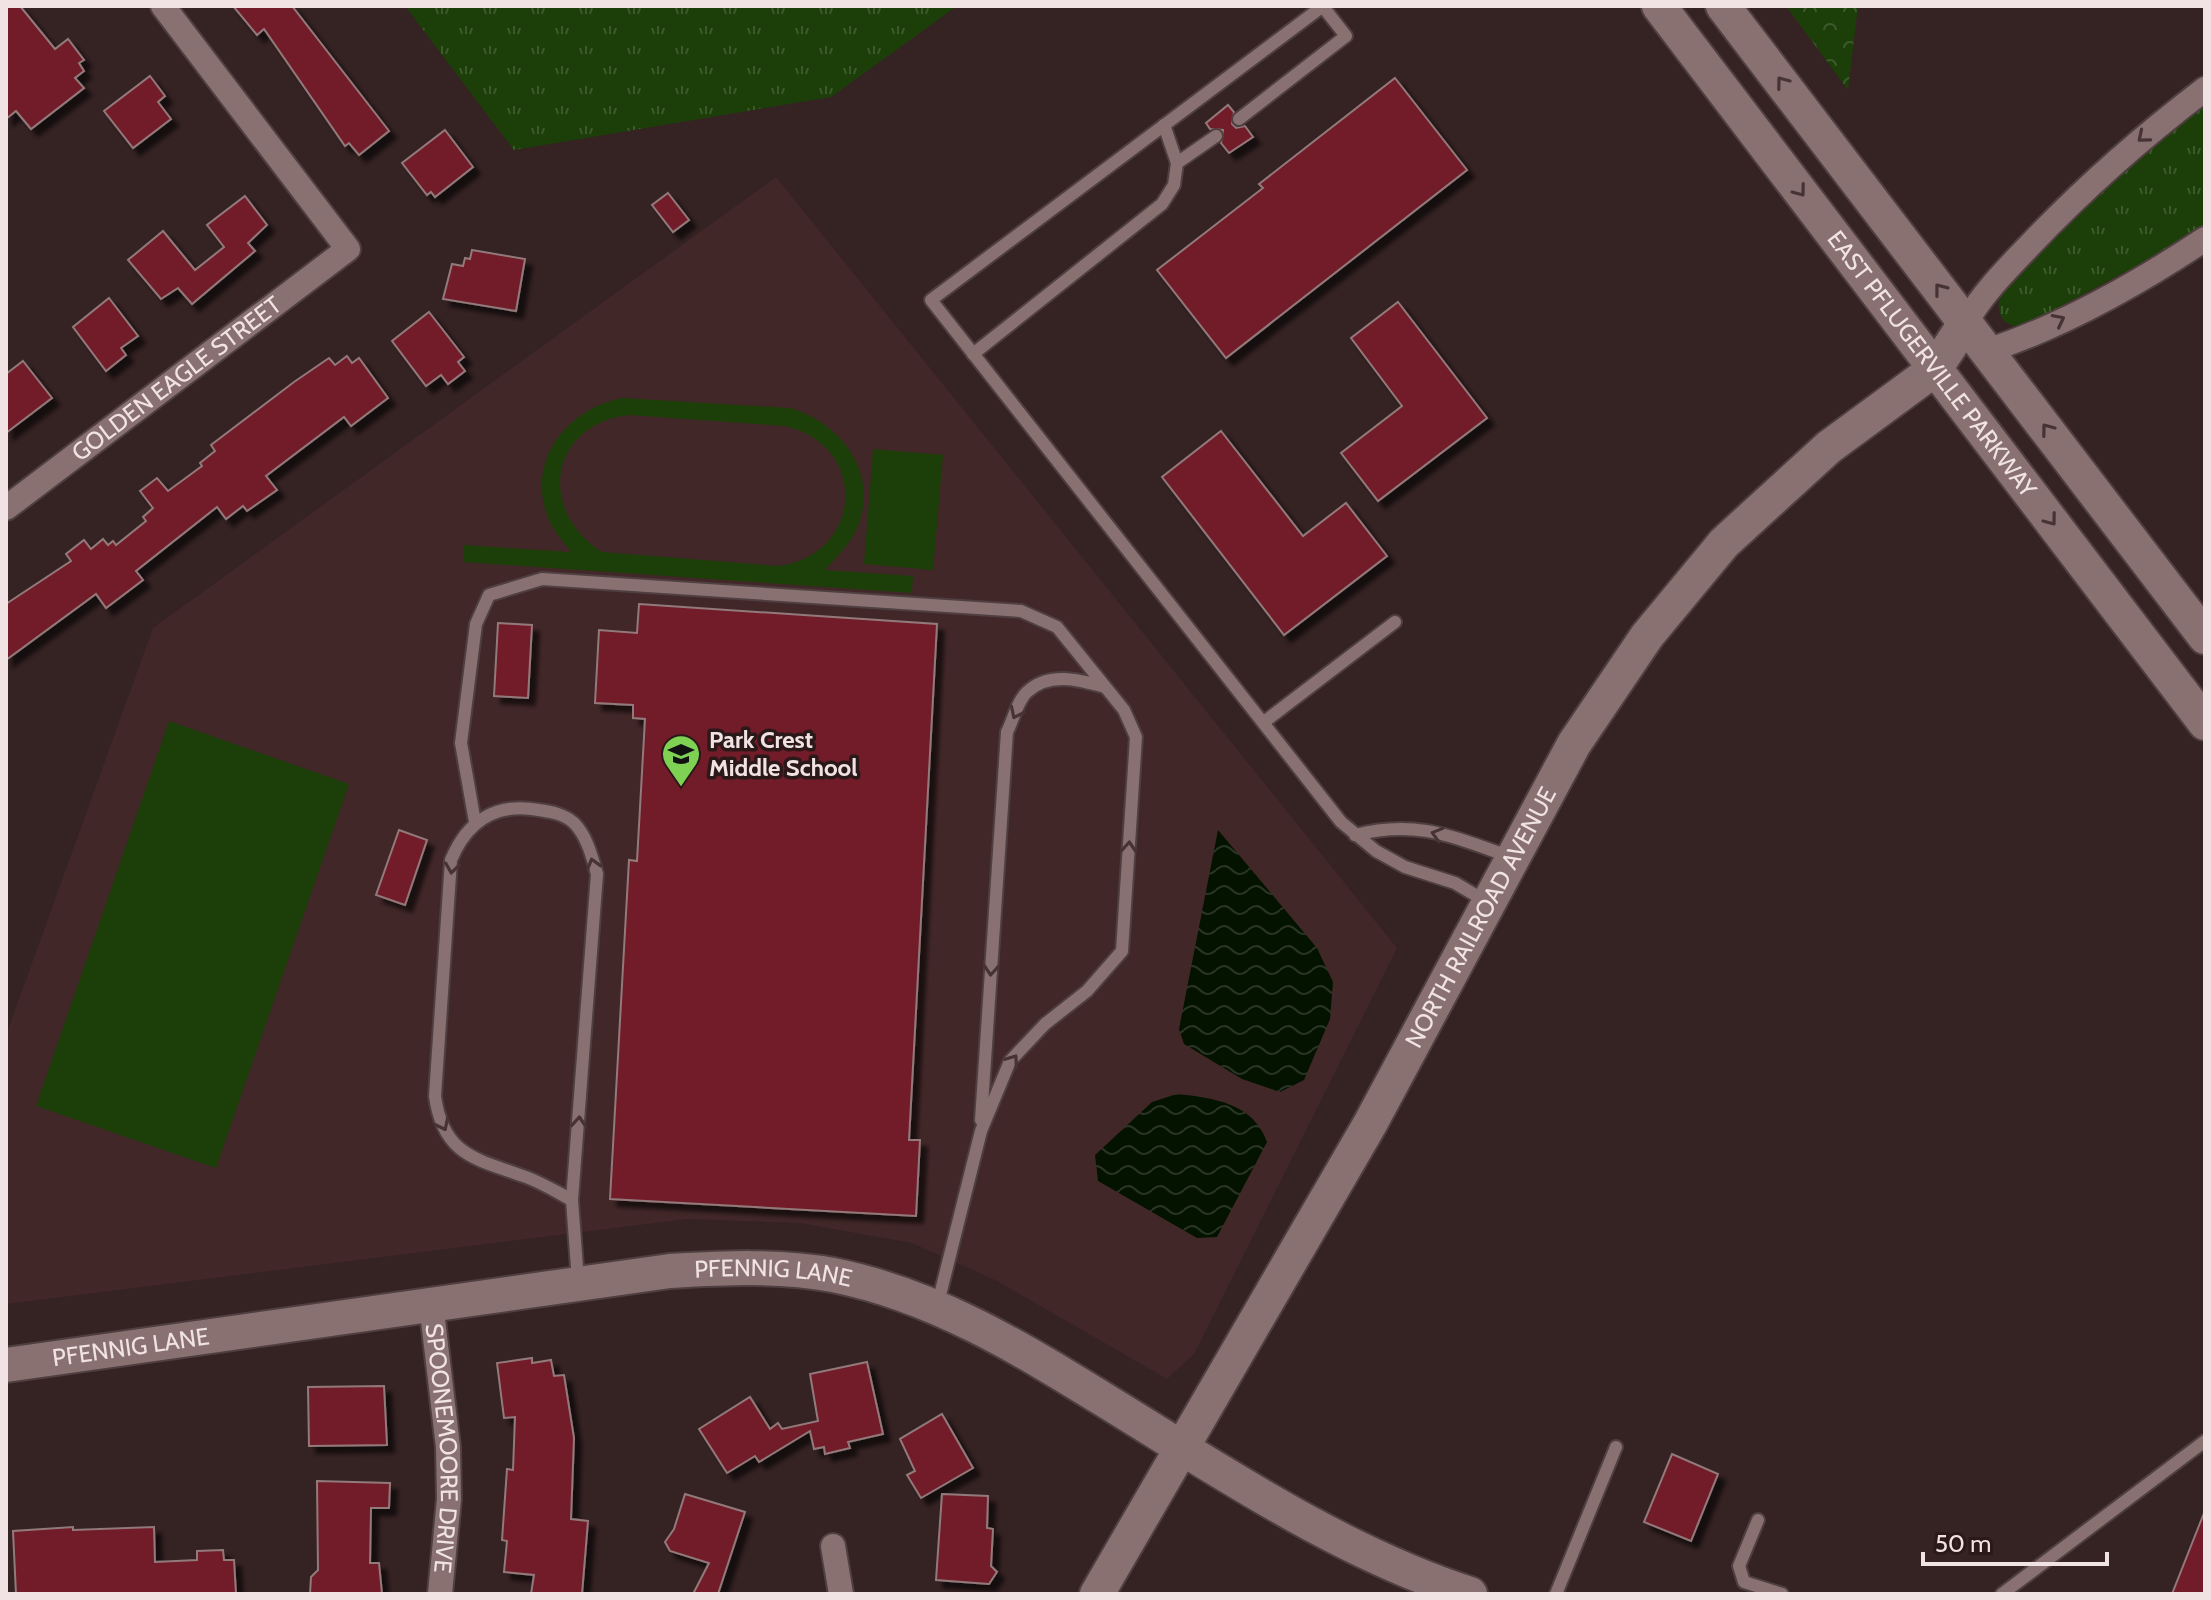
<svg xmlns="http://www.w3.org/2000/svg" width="2211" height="1600" font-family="Cabin,sans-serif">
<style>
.built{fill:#422728}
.grass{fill:url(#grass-tufts)}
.forest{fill:url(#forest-crowns)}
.pitch{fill:#1c3e08;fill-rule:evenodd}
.water{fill:url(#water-waves)}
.building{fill:#721b29;stroke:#92797a;stroke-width:2;filter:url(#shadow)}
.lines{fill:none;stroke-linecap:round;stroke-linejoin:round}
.lane-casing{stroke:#4f3f40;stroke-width:16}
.street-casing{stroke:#4f3f40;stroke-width:28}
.secondary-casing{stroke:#4f3f40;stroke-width:38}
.lane{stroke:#897171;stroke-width:12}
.street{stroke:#897171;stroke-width:24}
.secondary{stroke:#897171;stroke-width:34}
.oneway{stroke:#473333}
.labels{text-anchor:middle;stroke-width:7;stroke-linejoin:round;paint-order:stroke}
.street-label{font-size:24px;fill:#f1e3e3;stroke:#2b1819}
.poi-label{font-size:24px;font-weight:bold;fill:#f1e3e3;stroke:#2b1819;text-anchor:start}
</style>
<defs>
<pattern id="grass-tufts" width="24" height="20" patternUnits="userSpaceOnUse" patternTransform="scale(2)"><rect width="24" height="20" fill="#1c3e08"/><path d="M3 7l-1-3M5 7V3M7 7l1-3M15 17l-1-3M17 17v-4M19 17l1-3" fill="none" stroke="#3d5a2c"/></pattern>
<pattern id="forest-crowns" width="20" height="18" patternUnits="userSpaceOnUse" patternTransform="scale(2)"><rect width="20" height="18" fill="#1c3e08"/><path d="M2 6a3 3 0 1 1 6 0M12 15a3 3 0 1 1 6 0" fill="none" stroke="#3d5a2c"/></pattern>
<pattern id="water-waves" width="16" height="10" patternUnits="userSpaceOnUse" patternTransform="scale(2)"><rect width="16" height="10" fill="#041200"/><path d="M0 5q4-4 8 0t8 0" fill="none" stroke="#293425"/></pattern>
<filter id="shadow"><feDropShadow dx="7" dy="7" stdDeviation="2" flood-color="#0009"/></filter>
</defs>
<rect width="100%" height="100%" fill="#352223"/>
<polygon class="built" points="776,177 1397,948 1194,1354 1167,1379 995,1280 912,1243 800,1223 687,1219 6,1304 6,1035 153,628"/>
<g class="grass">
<polygon points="405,6 957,6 831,97 514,150"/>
<path d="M2205 106V224L2155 256 2026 325C2003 330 1995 314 2000 294 2066 227 2130 162 2205 106Z"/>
</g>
<polygon class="forest" points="1786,6 1858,6 1848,90"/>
<g class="pitch">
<path d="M623 398 790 408C841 423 879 472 858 526 851 544 837 556 825 570L913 576 912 593 463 562 464 545 571 552C564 542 555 533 550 522 523 464 566 408 623 398ZM629 415 785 426C869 445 864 554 779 566L602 552C537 511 549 424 629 415Z"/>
<polygon points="873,449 943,455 933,570 864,564"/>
<polygon points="169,721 349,784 216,1168 36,1106"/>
</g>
<g class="water">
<polygon points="1218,830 1317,948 1333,982 1330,1019 1304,1080 1280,1092 1242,1079 1184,1044 1179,1029"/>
<path d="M1177 1094C1214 1098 1253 1103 1267 1142L1217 1237 1197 1238 1098 1181 1095 1155 1152 1102Z"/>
</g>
<g class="building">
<polygon points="6,6 20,6 55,49 68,39 84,60 79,63 84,71 75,78 84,88 31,129 16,111 6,119"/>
<polygon points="233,6 292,6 389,131 359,155 349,143 345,146 264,29 257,35"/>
<polygon points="150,76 165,96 158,102 171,119 133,148 104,111"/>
<polygon points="1395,78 1467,170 1226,358 1157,270 1263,188 1259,184"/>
<polygon points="1228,105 1234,112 1232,124 1236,128 1245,126 1253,137 1229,153 1221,143 1223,130 1210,129 1206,123"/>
<polygon points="445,130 473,167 435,197 431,192 427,195 402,163"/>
<polygon points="668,193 689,220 673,232 652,205"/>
<polygon points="245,196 267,225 248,243 255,251 192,304 178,288 161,299 128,260 163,231 195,270 224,247 207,225"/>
<polygon points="472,250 525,259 516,311 443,299 452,264 463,266 465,258 470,259"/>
<polygon points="109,298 138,336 121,348 126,355 106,371 73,327"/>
<polygon points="1398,302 1487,418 1378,501 1341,453 1402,406 1351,338"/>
<polygon points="429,312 464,357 458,362 465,371 448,384 441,375 426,386 392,341"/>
<polygon points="347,356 352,363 359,358 388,398 351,426 344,417 266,476 277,490 247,511 243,506 226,519 217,507 136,571 143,580 106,608 96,594 6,660 6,604 71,561 66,554 84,540 91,549 103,539 108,545 113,541 116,545 146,521 143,517 153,508 140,491 157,478 168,491 202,466 200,463 215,451 211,445 294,382 329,358 335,365"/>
<polygon points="23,361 52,398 6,433 6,374"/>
<polygon points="1221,431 1303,536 1346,503 1387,556 1284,635 1162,477"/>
<polygon points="639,604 937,624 909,1140 920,1140 916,1216 610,1199 629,860 637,861 645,719 633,718 633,705 595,703 599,630 637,633"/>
<polygon points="498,623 532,625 528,698 494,696"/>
<polygon points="399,830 427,840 405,905 376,895"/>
<polygon points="532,1358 532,1363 551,1360 554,1376 564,1375 574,1438 571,1519 588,1521 582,1594 531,1594 534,1575 504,1572 507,1541 502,1540 507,1469 513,1470 515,1417 504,1418 497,1363"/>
<polygon points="867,1362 883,1434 848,1442 850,1448 825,1454 824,1447 814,1449 810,1431 759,1462 755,1456 727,1473 699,1429 750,1397 770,1429 778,1423 782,1429 818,1421 810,1374"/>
<polygon points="384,1386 387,1445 309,1446 308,1387"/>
<polygon points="942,1414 973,1468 921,1498 907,1475 915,1471 900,1439"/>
<polygon points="1672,1454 1718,1474 1691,1541 1644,1522"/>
<polygon points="317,1481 390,1483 389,1508 371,1508 370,1563 379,1563 382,1594 310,1594 311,1577 318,1570"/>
<polygon points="685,1494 745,1512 718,1594 693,1594 709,1563 670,1551 665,1542 674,1529"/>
<polygon points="942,1494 988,1496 987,1528 993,1529 991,1566 997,1572 989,1584 936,1580"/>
<polygon points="2204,1513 2205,1594 2172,1594"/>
<polygon points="73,1527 73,1530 154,1527 155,1562 197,1560 197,1551 223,1550 224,1560 234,1560 236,1594 16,1594 13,1531"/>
</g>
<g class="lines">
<defs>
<g id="lane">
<polyline points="1323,6 931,300 1341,822 1376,851 1405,867 1455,883 1487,902"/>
<polyline points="1239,119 1346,36 1324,8"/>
<polyline points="1164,125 1177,163"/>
<polyline points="973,354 1162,204 1174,185 1177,163 1216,136"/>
<polyline points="1264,722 1395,622"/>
<polyline points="475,822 461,743 476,624 489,595 542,579 1021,611 1057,627 1124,710 1136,737 1122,951 1087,991 1045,1024 1010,1061 981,1131 937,1307"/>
<path d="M1355 835C1417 819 1453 837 1511 857"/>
<path d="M981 1120 1007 732C1013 720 1018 700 1027 692 1049 671 1080 680 1105 687"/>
<path d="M572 1200C557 1192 542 1183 526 1177 477 1159 443 1156 435 1096L451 860C467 821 496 802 539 810 552 812 564 814 574 823 587 836 592 857 597 874L572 1200 578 1281"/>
<polyline points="1758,1520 1739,1566 1744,1582 1782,1594"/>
<polyline points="1556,1594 1616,1447"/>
<polyline points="2002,1594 2205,1441"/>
</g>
<g id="street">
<path d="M1966 322C1983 293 2006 270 2029 246 2084 188 2142 137 2205 89"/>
<path d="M1987 351C2063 326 2139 283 2205 239"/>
<path id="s1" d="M6 508 348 249 163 6"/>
<path id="s2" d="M431 1303 448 1447 449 1499 440 1594"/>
<polyline points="833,1546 841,1594"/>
</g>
<g id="secondary">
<path id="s3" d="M1659 6 2205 723"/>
<polyline points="1723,6 2205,637"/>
<path id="s4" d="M6 1365 670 1271C724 1268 779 1265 833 1275 934 1295 1020 1348 1106 1401 1222 1472 1340 1552 1470 1594"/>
<path id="s5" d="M1097 1594 1370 1124 1574 744 1647 636 1724 543 1829 447 1935 369 1966 322"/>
</g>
</defs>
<use href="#lane" class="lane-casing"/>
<use href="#street" class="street-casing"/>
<use href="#secondary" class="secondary-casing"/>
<use href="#lane" class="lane"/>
<use href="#street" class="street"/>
<use href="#secondary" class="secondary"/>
</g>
<defs><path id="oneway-chevron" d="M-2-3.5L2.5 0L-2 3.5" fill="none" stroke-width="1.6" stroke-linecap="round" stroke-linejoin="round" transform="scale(2)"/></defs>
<g class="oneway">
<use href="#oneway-chevron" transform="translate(1782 82) rotate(-127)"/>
<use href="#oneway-chevron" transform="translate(2143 137) rotate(140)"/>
<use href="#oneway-chevron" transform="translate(1800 191) rotate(53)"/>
<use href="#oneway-chevron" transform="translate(1940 289) rotate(-128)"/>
<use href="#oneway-chevron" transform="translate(2059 320) rotate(-27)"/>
<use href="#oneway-chevron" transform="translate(2047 429) rotate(-127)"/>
<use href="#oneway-chevron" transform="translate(2051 520) rotate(53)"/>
<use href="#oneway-chevron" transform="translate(1016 713) rotate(116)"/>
<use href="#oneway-chevron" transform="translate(1437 834) rotate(-164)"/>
<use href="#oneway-chevron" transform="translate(1129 847) rotate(-86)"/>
<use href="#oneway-chevron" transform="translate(593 864) rotate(-106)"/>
<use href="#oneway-chevron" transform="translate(452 868) rotate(98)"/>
<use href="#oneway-chevron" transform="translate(991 970) rotate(94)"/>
<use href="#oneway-chevron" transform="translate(1013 1060) rotate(-55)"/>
<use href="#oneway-chevron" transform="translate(579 1122) rotate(-86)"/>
<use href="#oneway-chevron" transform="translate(443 1125) rotate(64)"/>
</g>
<defs>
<symbol id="school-pin" viewBox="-11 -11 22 30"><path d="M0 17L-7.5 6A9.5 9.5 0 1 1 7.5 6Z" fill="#7ed153" stroke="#2b1819"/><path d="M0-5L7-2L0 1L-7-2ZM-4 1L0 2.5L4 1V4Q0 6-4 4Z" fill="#111"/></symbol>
</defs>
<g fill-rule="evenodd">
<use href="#school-pin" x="659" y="732" width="44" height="60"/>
</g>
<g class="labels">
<g class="street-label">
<text dy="8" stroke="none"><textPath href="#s3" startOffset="450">EAST PFLUGERVILLE PARKWAY</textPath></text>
<text dy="8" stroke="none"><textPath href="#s1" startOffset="214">GOLDEN EAGLE STREET</textPath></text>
<text dy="8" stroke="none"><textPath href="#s5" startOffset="778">NORTH RAILROAD AVENUE</textPath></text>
<text dy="8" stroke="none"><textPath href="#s4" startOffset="774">PFENNIG LANE</textPath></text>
<text dy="8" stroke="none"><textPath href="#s4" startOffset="126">PFENNIG LANE</textPath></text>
<text dy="8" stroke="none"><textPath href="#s2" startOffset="146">SPOONEMOORE DRIVE</textPath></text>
</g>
<g class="poi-label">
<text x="709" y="748">Park Crest<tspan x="709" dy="28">Middle School</tspan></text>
</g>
</g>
<rect width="2211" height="1600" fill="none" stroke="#f1e3e3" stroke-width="16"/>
<path d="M1923 1552v12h184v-12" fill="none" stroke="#f1e3e3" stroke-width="4"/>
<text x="1935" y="1552" font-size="24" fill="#f1e3e3" stroke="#2b1819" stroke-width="6" paint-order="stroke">50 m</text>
</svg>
